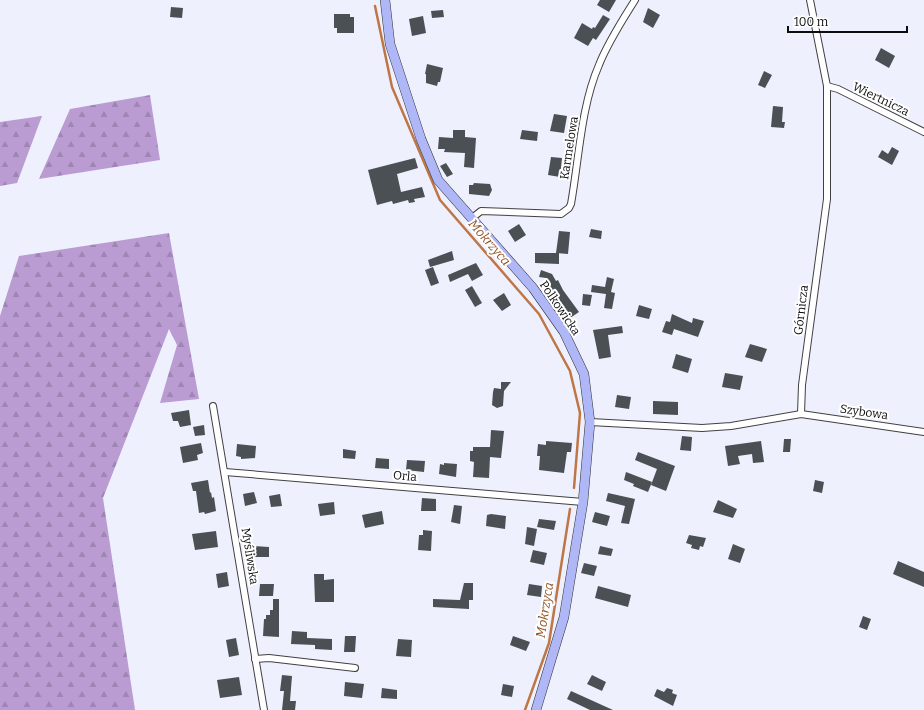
<svg xmlns="http://www.w3.org/2000/svg" width="924" height="710" font-family="Bitter,serif">
<style>
.forest{fill:url(#forest-firs)}
.lines{fill:none;stroke-linecap:round;stroke-linejoin:round}
.stream{stroke:#bf7646;stroke-width:2.5}
.building{fill:#4a5054}
.street-casing{stroke:#404040;stroke-width:8}
.secondary-casing{stroke:#2f2f2f;stroke-width:10}
.street{stroke:#fff;stroke-width:6}
.secondary{stroke:#afb7f7;stroke-width:9}
.labels{text-anchor:middle;stroke-width:4;stroke-linejoin:round;paint-order:stroke}
.street-label{font-size:12px;fill:#0d0d0d;stroke:#fff}
.water-label{font-size:13px;font-style:italic;fill:#925322;stroke:#fff}
</style>
<defs>
<pattern id="forest-firs" width="22" height="20" patternUnits="userSpaceOnUse"><rect width="22" height="20" fill="#ba9cd3"/><path d="M5 1l3.5 6h-7zM16 11l3.5 6h-7z" fill="#9f85b4"/></pattern>
</defs>
<rect width="100%" height="100%" fill="#eef1fd"/>
<g class="forest">
<polygon points="150,95 160,160 39,179 70,109"/>
<polygon points="42,116 17,183 0,186 0,122"/>
<polygon points="169,233 199,399 160,403 177,345 169,329 103,498 135,710 0,710 0,316 19,256"/>
</g>
<g class="lines">
<g class="stream">
<polyline points="375,6 392,87 440,200 539,314 570,371 580,413 574,488"/>
<polyline points="525,710 549,643 570,509"/>
</g>
</g>
<g class="building">
<polygon points="600,0 616,0 609,12 597,5"/>
<polygon points="171,7 183,8 182,18 170,17"/>
<polygon points="648,8 660,15 653,28 643,22"/>
<polygon points="443,10 444,17 432,18 431,11"/>
<polygon points="334,14 350,14 350,17 354,17 354,33 337,33 337,28 334,28"/>
<polygon points="603,15 610,19 596,40 593,38 588,46 574,38 582,23 592,29 593,27 595,28"/>
<polygon points="423,16 426,33 412,36 409,19"/>
<polygon points="881,48 895,56 889,68 875,60"/>
<polygon points="427,64 443,68 440,82 438,82 437,86 426,83 426,74 425,74"/>
<polygon points="764,71 772,75 765,88 758,85"/>
<polygon points="773,106 783,107 782,122 785,122 784,128 771,127"/>
<polygon points="554,114 567,116 564,133 550,131"/>
<polygon points="453,130 465,130 465,137 476,138 474,168 464,167 465,153 444,152 445,149 438,149 439,137 453,138"/>
<polygon points="522,130 538,132 537,141 520,139"/>
<polygon points="892,147 899,151 892,165 878,157 882,150 888,154"/>
<polygon points="551,157 562,158 560,177 548,175"/>
<polygon points="415,158 418,168 397,174 401,192 422,187 425,197 414,199 415,202 409,203 408,200 393,204 392,201 377,205 368,170"/>
<polygon points="446,163 453,174 447,177 440,166"/>
<polygon points="474,183 490,184 492,190 489,196 469,194 469,185 473,185"/>
<polygon points="519,224 526,235 515,242 508,231"/>
<polygon points="591,229 602,231 601,239 589,237"/>
<polygon points="559,231 570,232 568,254 556,253"/>
<polygon points="452,251 454,260 430,267 428,260"/>
<polygon points="535,253 559,253 559,264 535,263"/>
<polygon points="476,263 483,275 472,281 468,274 450,282 448,275"/>
<polygon points="433,267 439,283 431,286 425,270"/>
<polygon points="541,270 552,274 556,281 558,280 563,290 579,312 567,320 553,300 555,299 546,278 539,277"/>
<polygon points="607,277 614,279 611,292 615,293 612,309 604,308 606,294 591,292 592,285 605,287"/>
<polygon points="472,286 482,303 475,307 465,290"/>
<polygon points="504,293 511,305 502,311 493,300"/>
<polygon points="583,294 592,295 590,306 582,305"/>
<polygon points="639,305 652,309 649,319 636,316"/>
<polygon points="672,314 692,323 693,318 704,321 698,337 674,329 672,335 662,332 666,321 670,322"/>
<polygon points="622,326 623,333 608,335 611,357 599,359 593,330"/>
<polygon points="750,344 767,349 762,362 745,357"/>
<polygon points="676,354 692,359 688,373 672,368"/>
<polygon points="725,373 743,376 740,390 722,387"/>
<polygon points="501,382 511,382 504,391 503,406 497,408 492,405 493,392 494,388 501,389"/>
<polygon points="617,395 631,397 629,409 615,407"/>
<polygon points="653,401 678,402 678,415 653,414"/>
<polygon points="189,410 191,425 180,427 178,421 173,421 171,413"/>
<polygon points="204,425 205,435 195,436 193,427"/>
<polygon points="491,430 504,431 501,458 490,457 489,478 473,477 474,462 470,461 470,451 473,451 473,447 490,447"/>
<polygon points="682,436 692,437 691,451 680,450"/>
<polygon points="784,439 791,439 790,452 783,452"/>
<polygon points="546,441 572,443 571,452 567,452 564,473 539,470 540,456 537,456 538,444 546,445"/>
<polygon points="761,441 764,462 753,463 752,454 738,456 740,464 728,466 725,446"/>
<polygon points="201,443 203,453 197,455 198,460 183,463 180,447"/>
<polygon points="237,444 256,446 255,458 241,459 241,457 236,456"/>
<polygon points="343,449 356,451 355,459 343,458"/>
<polygon points="638,452 675,466 666,491 651,485 657,469 635,460"/>
<polygon points="376,458 389,459 389,469 375,468"/>
<polygon points="407,460 425,461 424,472 406,470"/>
<polygon points="444,463 457,464 456,477 439,474 440,464 444,465"/>
<polygon points="626,472 652,482 648,492 633,486 634,484 624,480"/>
<polygon points="208,480 210,493 211,492 212,498 214,497 216,511 205,514 204,512 199,513 196,491 193,491 191,483"/>
<polygon points="815,480 824,482 822,493 813,491"/>
<polygon points="254,492 257,503 245,506 243,494"/>
<polygon points="608,493 635,499 629,524 621,523 625,506 606,501"/>
<polygon points="280,494 282,506 271,507 269,496"/>
<polygon points="422,498 436,499 436,511 421,511"/>
<polygon points="718,500 737,509 733,518 713,512"/>
<polygon points="334,502 335,514 320,516 318,504"/>
<polygon points="454,505 462,506 460,524 451,522"/>
<polygon points="382,511 384,524 365,528 362,515"/>
<polygon points="595,512 610,516 607,526 592,522"/>
<polygon points="491,514 506,516 505,529 486,526 487,515"/>
<polygon points="539,519 556,521 554,530 537,527"/>
<polygon points="527,527 537,529 534,546 525,544"/>
<polygon points="423,530 432,531 431,551 418,550 419,535 423,535"/>
<polygon points="216,531 218,547 195,550 192,534"/>
<polygon points="689,535 706,538 703,547 700,546 699,550 691,548 692,545 686,543"/>
<polygon points="733,544 745,549 740,563 728,559"/>
<polygon points="253,546 269,547 269,557 253,557"/>
<polygon points="600,546 613,549 611,556 598,554"/>
<polygon points="533,550 547,553 544,565 530,562"/>
<polygon points="898,561 924,572 924,587 893,574"/>
<polygon points="584,563 597,566 594,576 581,573"/>
<polygon points="227,572 229,586 218,588 216,574"/>
<polygon points="314,574 324,574 324,580 334,579 334,602 315,602"/>
<polygon points="464,583 473,583 473,600 469,600 469,609 433,607 433,599 460,600"/>
<polygon points="260,584 274,584 273,596 259,596"/>
<polygon points="529,584 542,586 541,597 527,595"/>
<polygon points="598,586 631,595 628,607 595,598"/>
<polygon points="273,599 279,599 279,637 263,636 264,619 266,619 266,615 270,615 270,610 273,610"/>
<polygon points="863,616 871,619 867,630 859,627"/>
<polygon points="292,631 307,632 307,638 332,639 332,650 315,649 315,645 291,644"/>
<polygon points="345,636 356,636 355,652 344,652"/>
<polygon points="513,636 530,642 526,651 510,645"/>
<polygon points="236,638 239,655 229,657 226,640"/>
<polygon points="398,639 412,640 411,657 396,656"/>
<polygon points="282,675 292,676 290,701 296,701 295,710 282,710 284,691 280,691"/>
<polygon points="592,675 606,682 602,691 587,684"/>
<polygon points="239,677 242,695 220,698 217,680"/>
<polygon points="345,682 364,684 362,698 344,696"/>
<polygon points="503,684 514,686 512,697 501,695"/>
<polygon points="382,688 397,690 397,699 381,698"/>
<polygon points="667,688 673,690 672,693 677,695 673,706 654,696 657,689 664,692"/>
<polygon points="571,691 613,710 590,710 567,699"/>
</g>
<g class="lines">
<defs>
<g id="street">
<polyline points="827,86 838,89 924,132"/>
<path d="M472 218 481 211 561 214 569 208 571 204C579 159 581 106 599 65 608 42 622 21 635 0"/>
<polyline points="213,406 264,710"/>
<polyline points="801,414 802,385 827,199 827,86 810,0"/>
<polyline points="590,422 702,428 731,426 801,414 924,432"/>
<polyline points="225,472 583,502"/>
<polyline points="255,659 269,658 355,668"/>
</g>
<polyline id="secondary" points="385,0 390,44 421,139 438,180 533,288 564,332 584,374 590,422 583,502 564,617 536,710"/>
</defs>
<use href="#street" class="street-casing"/>
<use href="#secondary" class="secondary-casing"/>
<use href="#street" class="street"/>
<use href="#secondary" class="secondary"/>
</g>
<g class="labels">
<g class="street-label">
<text transform="translate(881 99) rotate(26)" y="4">Wiertnicza</text>
<text transform="translate(569 148) rotate(-81)" y="4">Karmelowa</text>
<text transform="translate(560 308) rotate(56)" y="4">Polkowicka</text>
<text transform="translate(801 310) rotate(-83)" y="4">Górnicza</text>
<text transform="translate(864 412) rotate(8)" y="4">Szybowa</text>
<text transform="translate(405 476) rotate(5)" y="4">Orla</text>
<text transform="translate(250 556) rotate(81)" y="4">Myśliwska</text>
</g>
<g class="water-label">
<text transform="translate(490 242) rotate(49)" y="5">Mokrzyca</text>
<text transform="translate(544 610) rotate(-81)" y="5">Mokrzyca</text>
</g>
</g>
<path d="M788 26v6h119v-6" fill="none" stroke="#0d0d0d" stroke-width="2"/>
<text x="794" y="26" font-size="12" fill="#0d0d0d" stroke="#ffffff" stroke-width="3" paint-order="stroke">100 m</text>
</svg>
